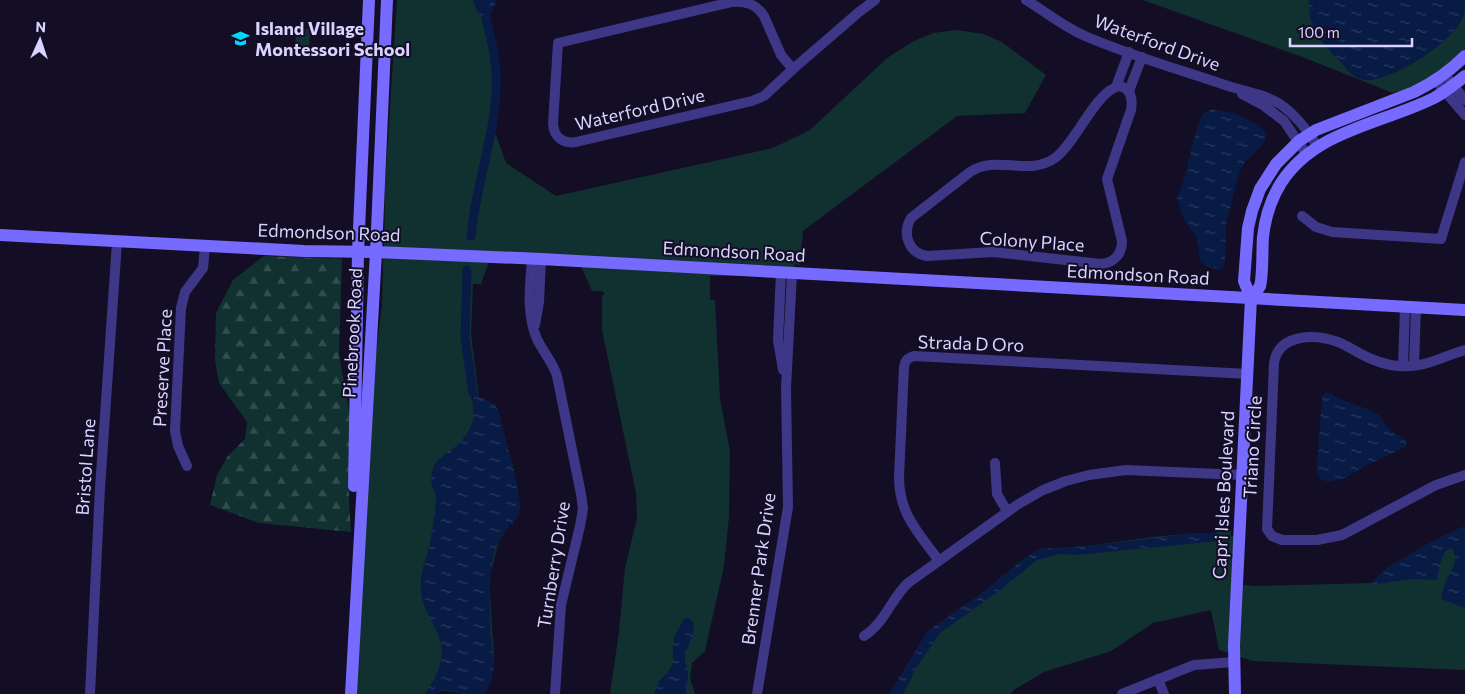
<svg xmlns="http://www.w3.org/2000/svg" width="1465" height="694" font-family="Commissioner,sans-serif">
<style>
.grass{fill:#113030}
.forest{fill:url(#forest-firs)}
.water{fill:url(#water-ripples)}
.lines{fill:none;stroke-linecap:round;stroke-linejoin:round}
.canal{stroke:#081b45;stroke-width:9}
.street{stroke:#3e3787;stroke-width:10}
.secondary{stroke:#766aff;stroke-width:12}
.labels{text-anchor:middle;stroke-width:4;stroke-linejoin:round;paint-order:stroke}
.poi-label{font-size:18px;font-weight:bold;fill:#dad3ff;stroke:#130e26;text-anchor:start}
.street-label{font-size:18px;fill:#dad3ff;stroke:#130e26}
</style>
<defs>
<pattern id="forest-firs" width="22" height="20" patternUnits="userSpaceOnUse" patternTransform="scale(1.25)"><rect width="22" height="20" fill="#113030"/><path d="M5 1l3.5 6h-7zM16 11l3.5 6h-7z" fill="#334d4f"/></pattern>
<pattern id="water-ripples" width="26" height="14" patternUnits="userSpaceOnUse" patternTransform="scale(1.25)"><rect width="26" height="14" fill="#081b45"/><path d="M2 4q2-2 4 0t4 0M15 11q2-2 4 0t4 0" fill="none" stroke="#2b3b61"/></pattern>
</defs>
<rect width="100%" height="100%" fill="#130e26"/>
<g class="grass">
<polygon points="397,0 473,0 479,15 486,18 495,58 496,72 492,124 506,163 556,196 773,148 810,130 887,58 912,42 933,33 957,30 983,34 1002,42 1046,75 1025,113 957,116 803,231 800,265 795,264 794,268 384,248 385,185"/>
<path d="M1143 0H1465V49C1444 70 1426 81 1400 92L1398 91 1393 93 1305 58Z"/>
<polygon points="296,29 310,29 309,54 295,53"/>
<path d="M383 257 489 261 481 284H473L471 334 479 397 494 404 497 408 513 467 520 507 517 517 505 531 499 541 490 575V595L494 657 491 678 486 691 483 694C477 694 471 694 466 694 455 693 445 688 434 694H355L373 376 382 306Z"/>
<polygon points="581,266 764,276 710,276 710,300 715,300 720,399 730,451 729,516 724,566 705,651 692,663 690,679 695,694 610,694 619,631 625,568 637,518 636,493 602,330 602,295 605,295 603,291 592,291"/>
<polygon points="1465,526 1465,670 1253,661 1219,650 1211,610 1153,623 1111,651 1044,672 1015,689 1011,694 889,694 928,631 986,590 1022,560 1040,549 1088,546 1152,537 1196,533 1211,533 1231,530 1231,536 1235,536 1233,584 1256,586 1372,583 1387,568 1435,540"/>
</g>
<polygon class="forest" points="264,256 342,259 339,355 350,416 349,501 351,532 259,523 210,505 217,475 227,457 245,439 247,422 219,383 215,360 216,313 233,280"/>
<g class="water">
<polygon points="473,0 497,0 491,13 486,18 479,15"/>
<path d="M1309 0H1465C1465 5 1465 11 1464 15 1455 41 1398 77 1371 80 1363 81 1356 78 1350 73 1330 48 1307 36 1309 0Z"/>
<path d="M1214 109 1235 114 1257 124 1264 130 1266 136 1264 143 1245 162 1239 173 1226 225 1225 261 1223 268 1218 270 1204 265 1200 261 1197 238 1184 219 1177 198C1187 178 1189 154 1196 133 1198 127 1199 119 1204 114 1206 111 1210 110 1214 109Z"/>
<path d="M470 393H475C482 399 492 401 497 408 500 419 503 431 506 442 511 462 519 484 520 505 520 521 507 525 501 537 493 550 490 571 490 586 489 602 490 619 491 636 493 653 498 681 483 694H466L448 690 440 691 434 694H425C442 668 448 652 433 624 428 613 422 604 421 592 419 576 425 562 429 547 432 532 434 517 436 502 437 492 430 486 431 476 434 459 443 457 454 448 462 442 471 429 473 420 475 411 472 401 470 393Z"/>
<polygon points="1325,393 1332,394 1339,399 1370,410 1379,415 1391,431 1404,438 1407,445 1405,447 1365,466 1345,478 1329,482 1320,479 1317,471 1317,464 1322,398"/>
<path d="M1465 526V608L1441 599C1442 594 1443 588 1445 583 1450 571 1461 560 1451 548 1440 552 1440 570 1437 580L1411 579 1372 585V583L1387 568 1435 540Z"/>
<polygon points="1217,532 1218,541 1077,555 1060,554 1037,560 999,591 940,633 918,665 903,694 889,694 928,631 986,590 1022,560 1040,549 1088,546 1196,533 1211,533"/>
<path d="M687 617H690C701 631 685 646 685 659 685 664 688 669 688 674 688 681 686 688 686 694H654L659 681 668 672 673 663V643L675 635 684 619Z"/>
</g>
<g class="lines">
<g class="canal">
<path d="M471 236C476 181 499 127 496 71 495 53 490 36 486 18"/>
<polyline points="467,270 465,337 473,393"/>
</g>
<g class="street">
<path d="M1026 0C1046 12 1064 27 1085 36 1129 55 1177 69 1222 84 1242 91 1262 93 1280 104 1296 115 1308 131 1318 147"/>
<path d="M732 2C746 1 756 4 764 16L781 55 793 69 764 96 752 101 576 142C564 144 554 138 553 124L558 43Z"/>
<polyline points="793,69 859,12 875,0"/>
<polyline points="1444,74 1465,100"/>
<polyline points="1435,80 1465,115"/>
<path d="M1119 86C1131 88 1133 99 1131 110L1107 179 1122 241C1122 254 1114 263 1101 264L993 252 927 256C908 253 902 233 911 218L970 172C996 154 1028 177 1055 158 1076 143 1095 92 1119 86Z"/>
<polyline points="1116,87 1129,52"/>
<polyline points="1129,91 1142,57"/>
<polyline points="1242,94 1263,105 1284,121 1307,155"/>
<polyline points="1302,216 1316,227 1332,232 1441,239 1465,162"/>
<path d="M532 259C530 285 526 314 537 339 543 352 553 362 557 376L581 494 583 509 580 526 561 605 555 694"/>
<polyline points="781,272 778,340 783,370"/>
<polyline points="535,325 539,302 541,259"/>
<path d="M1465 350C1440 357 1427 368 1398 366 1386 365 1372 360 1361 354 1353 350 1346 345 1338 342 1315 334 1279 333 1274 363L1267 529 1272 536 1282 540H1317L1342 535 1436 485 1465 475"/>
<polyline points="1414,365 1416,307"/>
<polyline points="1403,366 1405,307"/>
<polyline points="995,463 997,494 1007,511"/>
<polyline points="187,466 178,446 175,431 181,308 185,292 203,268 205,247"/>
<path d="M939 561C918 532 899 514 899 477L904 367C905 361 907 358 914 356L1248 374"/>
<path d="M864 636C884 624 891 599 908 583L1017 505 1043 490 1066 481 1089 475 1126 470 1243 475"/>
<polyline points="1158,679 1164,694"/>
<polyline points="90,694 100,488 117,242"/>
<polyline points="757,694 788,507 786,388 792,273"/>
<polyline points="1122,694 1194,665 1234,662"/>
</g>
<g class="secondary">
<polyline points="0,235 304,251 376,252 541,259 1465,310"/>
<path d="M1251 298C1254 294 1258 290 1260 286 1263 277 1262 248 1263 237 1265 218 1271 199 1281 183 1315 130 1382 124 1434 98 1445 92 1455 84 1465 76"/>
<polyline points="354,486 358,252 369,0"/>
<polyline points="351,694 376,252 387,0"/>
<path d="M1235 694 1234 645 1251 298 1244 281 1248 228 1252 211 1260 189 1276 164 1299 141 1316 130 1414 92C1433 83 1450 71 1465 56"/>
</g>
</g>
<defs>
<symbol id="school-bare" viewBox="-9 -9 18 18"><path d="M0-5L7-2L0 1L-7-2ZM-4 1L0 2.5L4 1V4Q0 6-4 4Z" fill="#00d8fe" stroke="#130e26" stroke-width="2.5" paint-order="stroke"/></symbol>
</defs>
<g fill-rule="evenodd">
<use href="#school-bare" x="228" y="26" width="25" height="25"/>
</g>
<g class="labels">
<g class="poi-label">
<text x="255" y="35">Island Village<tspan x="255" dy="21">Montessori School</tspan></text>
</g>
<g class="street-label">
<text transform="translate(1157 43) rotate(20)" y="6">Waterford Drive</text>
<text transform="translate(640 110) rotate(-13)" y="6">Waterford Drive</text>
<text transform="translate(329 233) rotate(2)" y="6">Edmondson Road</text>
<text transform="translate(1032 242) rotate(4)" y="6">Colony Place</text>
<text transform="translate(734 252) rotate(3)" y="6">Edmondson Road</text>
<text transform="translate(1138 275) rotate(3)" y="6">Edmondson Road</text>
<text transform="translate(353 333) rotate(-87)" y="6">Pinebrook Road</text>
<text transform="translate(971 344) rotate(2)" y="6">Strada D Oro</text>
<text transform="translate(163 368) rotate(-87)" y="6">Preserve Place</text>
<text transform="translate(1253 447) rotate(-87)" y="6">Triano Circle</text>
<text transform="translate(86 467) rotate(-86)" y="6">Bristol Lane</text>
<text transform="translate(1224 495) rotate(-87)" y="6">Capri Isles Boulevard</text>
<text transform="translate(554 565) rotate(-81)" y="6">Turnberry Drive</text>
<text transform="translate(759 569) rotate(-82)" y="6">Brenner Park Drive</text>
</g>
</g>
<g transform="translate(40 40) rotate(3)" stroke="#130e26" stroke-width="4" paint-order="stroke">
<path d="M0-4L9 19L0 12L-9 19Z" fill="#dad3ff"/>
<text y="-8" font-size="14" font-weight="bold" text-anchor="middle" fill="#dad3ff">N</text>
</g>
<path d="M1290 38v8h122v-8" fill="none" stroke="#dad3ff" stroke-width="2.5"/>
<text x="1298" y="38" font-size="15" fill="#dad3ff" stroke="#130e26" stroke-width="4" paint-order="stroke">100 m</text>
</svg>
